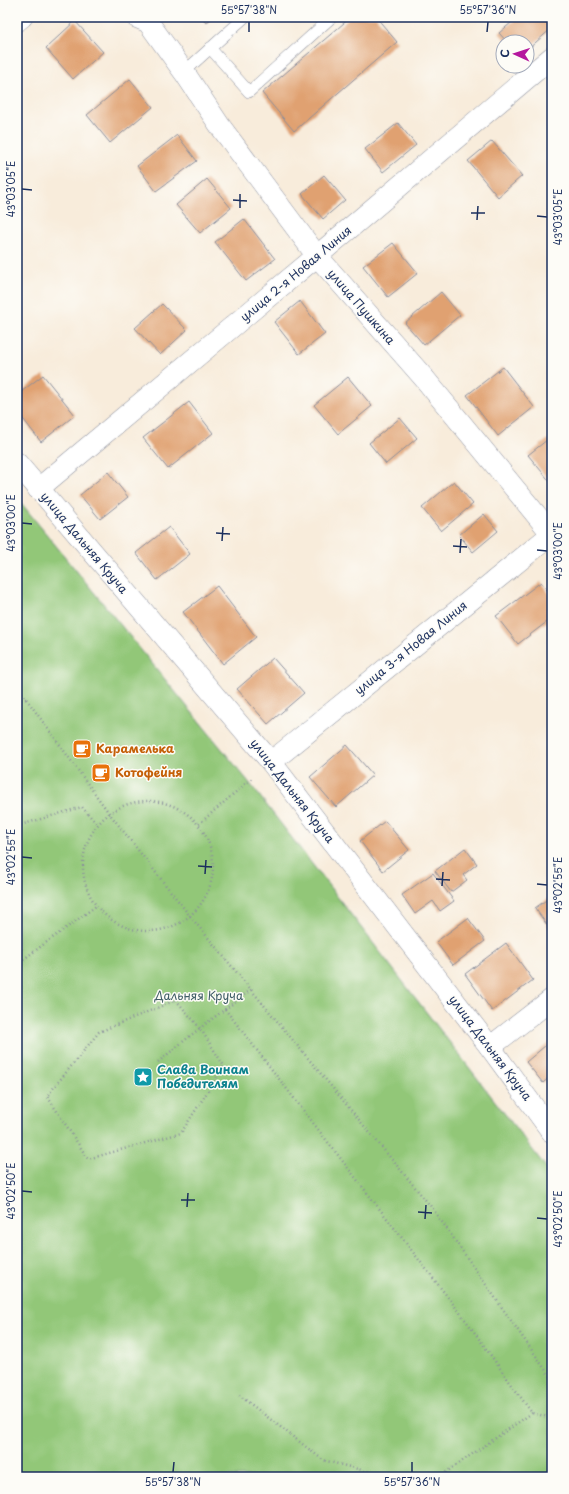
<svg xmlns="http://www.w3.org/2000/svg" width="569" height="1494" font-family="'Playpen Sans',sans-serif">
<style>
.green{fill:#92c778;stroke:#567b6b}
.building{fill:#e0a171}
.lines{fill:none;stroke-linecap:round;stroke-linejoin:round}
.service-casing{stroke:#8a8e9c;stroke-width:12}
.minor-casing{stroke:#8a8e9c;stroke-width:22}
.path{stroke:#8a8e9c;stroke-width:2.5;stroke-dasharray:1 3;stroke-linecap:butt}
.service{stroke:#fff;stroke-width:11}
.minor{stroke:#fff;stroke-width:21}
.ticks{fill:none;stroke:#1b2f5e;stroke-width:1.5}
.labels{text-anchor:middle;stroke-width:3;stroke-linejoin:round;paint-order:stroke}
.street-label{font-size:12px;fill:#1b2f5e;stroke:#fdfcf7}
.food-label{font-size:12px;font-weight:bold;fill:#c56008;stroke:#fdfcf7;text-anchor:start}
.park-label{font-size:12px;fill:#3f5d66;stroke:#fdfcf7}
.culture-label{font-size:12px;font-weight:bold;fill:#0d838f;stroke:#fdfcf7;text-anchor:start}
.neatline{fill:none;stroke:#1b2f5e;stroke-width:1.5}
.ticks-label{font-size:10px;text-anchor:middle;fill:#1b2f5e}
</style>
<rect width="100%" height="100%" fill="#fdfcf7"/>
<filter id="ink" filterUnits="userSpaceOnUse"><feTurbulence type="fractalNoise" baseFrequency=".025" numOctaves="2"/><feDisplacementMap in="SourceGraphic" scale="8" xChannelSelector="R" yChannelSelector="G"/><feConvolveMatrix kernelMatrix="1 2 1 2 8 2 1 2 1" color-interpolation-filters="sRGB"/></filter>
<filter id="wash" filterUnits="userSpaceOnUse"><feTurbulence type="fractalNoise" baseFrequency=".012" numOctaves="4" result="noise"/><feDisplacementMap in="SourceGraphic" scale="16" xChannelSelector="R" yChannelSelector="G"/><feGaussianBlur stdDeviation="0.9" result="paint"/><feColorMatrix in="noise" values="0 0 0 0 0 0 0 0 0 0 0 0 0 0 0 0 0 1.4 0 .05"/><feComposite in="paint" operator="in"/></filter>
<g filter="url(#wash)">
<rect width="100%" height="100%" fill="#f8ecdb"/>
<polygon class="green" points="17,498 248,781 552,1175 552,1477 17,1477"/>
<g id="blocks">
<g class="building">
<polygon points="202,17 213,17 206,23"/>
<polygon points="351,17 376,17 397,42 294,131 262,93"/>
<polygon points="518,17 552,17 552,28 527,50 527,42 507,42 499,33"/>
<polygon points="75,21 103,52 73,79 46,48"/>
<polygon points="130,79 153,107 110,143 87,115"/>
<polygon points="398,123 416,145 383,172 365,149"/>
<polygon points="177,135 197,161 156,191 137,166"/>
<polygon points="492,141 522,176 498,197 468,161"/>
<polygon points="324,175 345,200 323,219 302,194"/>
<polygon points="207,179 231,208 200,233 176,205"/>
<polygon points="244,219 275,259 246,281 215,242"/>
<polygon points="393,243 418,273 388,297 363,266"/>
<polygon points="441,292 460,315 424,345 405,323"/>
<polygon points="300,301 325,334 299,354 274,322"/>
<polygon points="162,304 187,330 160,355 135,328"/>
<polygon points="503,367 534,407 498,436 467,395"/>
<polygon points="43,375 75,415 41,442 17,411 17,395"/>
<polygon points="348,377 372,406 338,434 314,405"/>
<polygon points="189,402 213,433 168,469 143,438"/>
<polygon points="400,418 417,438 386,464 369,443"/>
<polygon points="552,436 552,484 528,455"/>
<polygon points="108,472 128,497 100,519 80,495"/>
<polygon points="454,481 473,504 441,531 422,508"/>
<polygon points="484,514 498,531 473,552 459,535"/>
<polygon points="169,527 190,554 157,580 136,553"/>
<polygon points="541,582 552,597 552,618 518,644 496,616"/>
<polygon points="217,586 256,637 223,664 183,612"/>
<polygon points="273,658 304,693 268,724 237,689"/>
<polygon points="347,745 373,775 336,807 310,777"/>
<polygon points="385,821 409,850 383,871 360,841"/>
<polygon points="465,848 477,864 463,875 467,880 451,892 435,871"/>
<polygon points="433,873 454,901 440,911 433,901 415,914 402,895"/>
<polygon points="552,896 552,932 535,908"/>
<polygon points="468,918 485,941 453,965 436,942"/>
<polygon points="506,943 533,980 492,1011 465,974"/>
<polygon points="552,1040 552,1075 543,1083 526,1062"/>
</g>
</g>
</g>
<g filter="url(#ink)">
<use href="#blocks" fill-opacity="0" stroke="#8a8e9c" stroke-width="1"/>
<g class="lines">
<defs>
<g id="service">
<polyline points="210,48 249,92 332,17"/>
<polyline points="184,72 245,17"/>
</g>
<g id="minor">
<polyline points="136,17 148,22 184,72 220,126 317,256 424,378 552,534"/>
<polyline points="17,21 22,17"/>
<polyline points="17,463 271,762 490,1047 552,1132"/>
<polyline points="38,489 317,256 552,57"/>
<polyline points="271,762 552,534"/>
<polyline points="490,1047 552,999"/>
</g>
</defs>
<use href="#service" class="service-casing"/>
<use href="#minor" class="minor-casing"/>
<g class="path">
<polyline points="17,686 109,813 190,916 433,1209 552,1379"/>
<polyline points="17,700 27,699"/>
<circle cx="148" cy="866" r="65"/>
<polyline points="199,824 253,777"/>
<polyline points="17,826 82,807 97,824"/>
<polyline points="17,964 96,906"/>
<polyline points="225,1009 467,1322 532,1413 552,1418"/>
<polyline points="158,1062 200,1028 224,1066 181,1133 88,1159 47,1096 99,1032 176,1000 200,1028 252,989"/>
<polyline points="239,1395 323,1460 389,1477"/>
<polyline points="439,1477 532,1413"/>
</g>
<use href="#service" class="service"/>
<use href="#minor" class="minor"/>
</g>
</g>
<path class="ticks" d="M249 32V22M487 32 488 22M22 189 32 190M233 200 247 201M240 208V194M471 213H485M537 216 547 217M477 220 478 206M22 523 32 524M216 533 230 534M222 541 223 527M453 546 467 547M537 550 547 551M460 553 461 539M22 857 32 858M198 866 212 867M205 874 206 860M436 879 450 880M537 884 547 885M442 886 443 872M22 1191 32 1192M181 1200H195M187 1207 188 1193M418 1212 432 1213M537 1218 547 1219M425 1219 426 1205M173 1472 174 1462M412 1472V1462"/>
<defs>
<symbol id="cafe-square" viewBox="-11 -11 22 22"><rect x="-9" y="-9" width="18" height="18" rx="4" fill="#e8710a" stroke="#fdfcf7"/><path d="M-5.5-4.5H6V0H3Q3 3.5 0 3.5H-2.5Q-5.5 3.5-5.5 0ZM3-3.2v2h1.7v-2ZM-6 4.5H4V6H-6Z" fill="#fff"/></symbol>
<symbol id="sight-square" viewBox="-11 -11 22 22"><rect x="-9" y="-9" width="18" height="18" rx="4" fill="#0f9aa8" stroke="#fdfcf7"/><path d="M0-6L1.8-2.2L6-1.7L2.9 1.2L3.7 5.4L0 3.3L-3.7 5.4L-2.9 1.2L-6-1.7L-1.8-2.2Z" fill="#fff"/></symbol>
</defs>
<g fill-rule="evenodd">
<use href="#cafe-square" x="71" y="738" width="22" height="22"/>
<use href="#cafe-square" x="90" y="762" width="22" height="22"/>
<use href="#sight-square" x="132" y="1066" width="22" height="22"/>
</g>
<g class="labels">
<g class="street-label">
<text transform="translate(296 274) rotate(-40)" y="4">улица 2-я Новая Линия</text>
<text transform="translate(361 307) rotate(49)" y="4">улица Пушкина</text>
<text transform="translate(84 543) rotate(50)" y="4">улица Дальняя Круча</text>
<text transform="translate(411 648) rotate(-39)" y="4">улица 3-я Новая Линия</text>
<text transform="translate(292 791) rotate(52)" y="4">улица Дальняя Круча</text>
<text transform="translate(490 1048) rotate(53)" y="4">улица Дальняя Круча</text>
</g>
<g class="food-label">
<text x="96" y="753">Карамелька</text>
<text x="115" y="777">Котофейня</text>
</g>
<g class="park-label">
<text x="199" y="1000">Дальняя Круча</text>
</g>
<g class="culture-label">
<text x="157" y="1074">Слава Воинам<tspan x="157" dy="14">Победителям</tspan></text>
</g>
</g>
<rect width="569" height="1494" fill="none" stroke="#fdfcf7" stroke-width="44"/>
<g transform="translate(515 54) rotate(273)"><circle r="19" fill="#fdfcf7" stroke="#a3aaba"/>
<path d="M0-3L7 15L0 10L-7 15Z" fill="#b5179e"/>
<text y="-6" font-size="11" font-weight="bold" text-anchor="middle" fill="#1b2f5e">С</text>
</g>
<rect x="22" y="22" width="525" height="1450" class="neatline"/>
<g class="ticks-label">
<text x="249" y="14">55°57'38"N</text>
<text x="488" y="14">55°57'36"N</text>
<text transform="translate(11 189) rotate(-90)" y="4">43°03'05"E</text>
<text transform="translate(558 217) rotate(-90)" y="4">43°03'05"E</text>
<text transform="translate(11 523) rotate(-90)" y="4">43°03'00"E</text>
<text transform="translate(558 551) rotate(-90)" y="4">43°03'00"E</text>
<text transform="translate(11 857) rotate(-90)" y="4">43°02'55"E</text>
<text transform="translate(558 885) rotate(-90)" y="4">43°02'55"E</text>
<text transform="translate(11 1191) rotate(-90)" y="4">43°02'50"E</text>
<text transform="translate(558 1219) rotate(-90)" y="4">43°02'50"E</text>
<text x="173" y="1486">55°57'38"N</text>
<text x="412" y="1486">55°57'36"N</text>
</g>
</svg>
